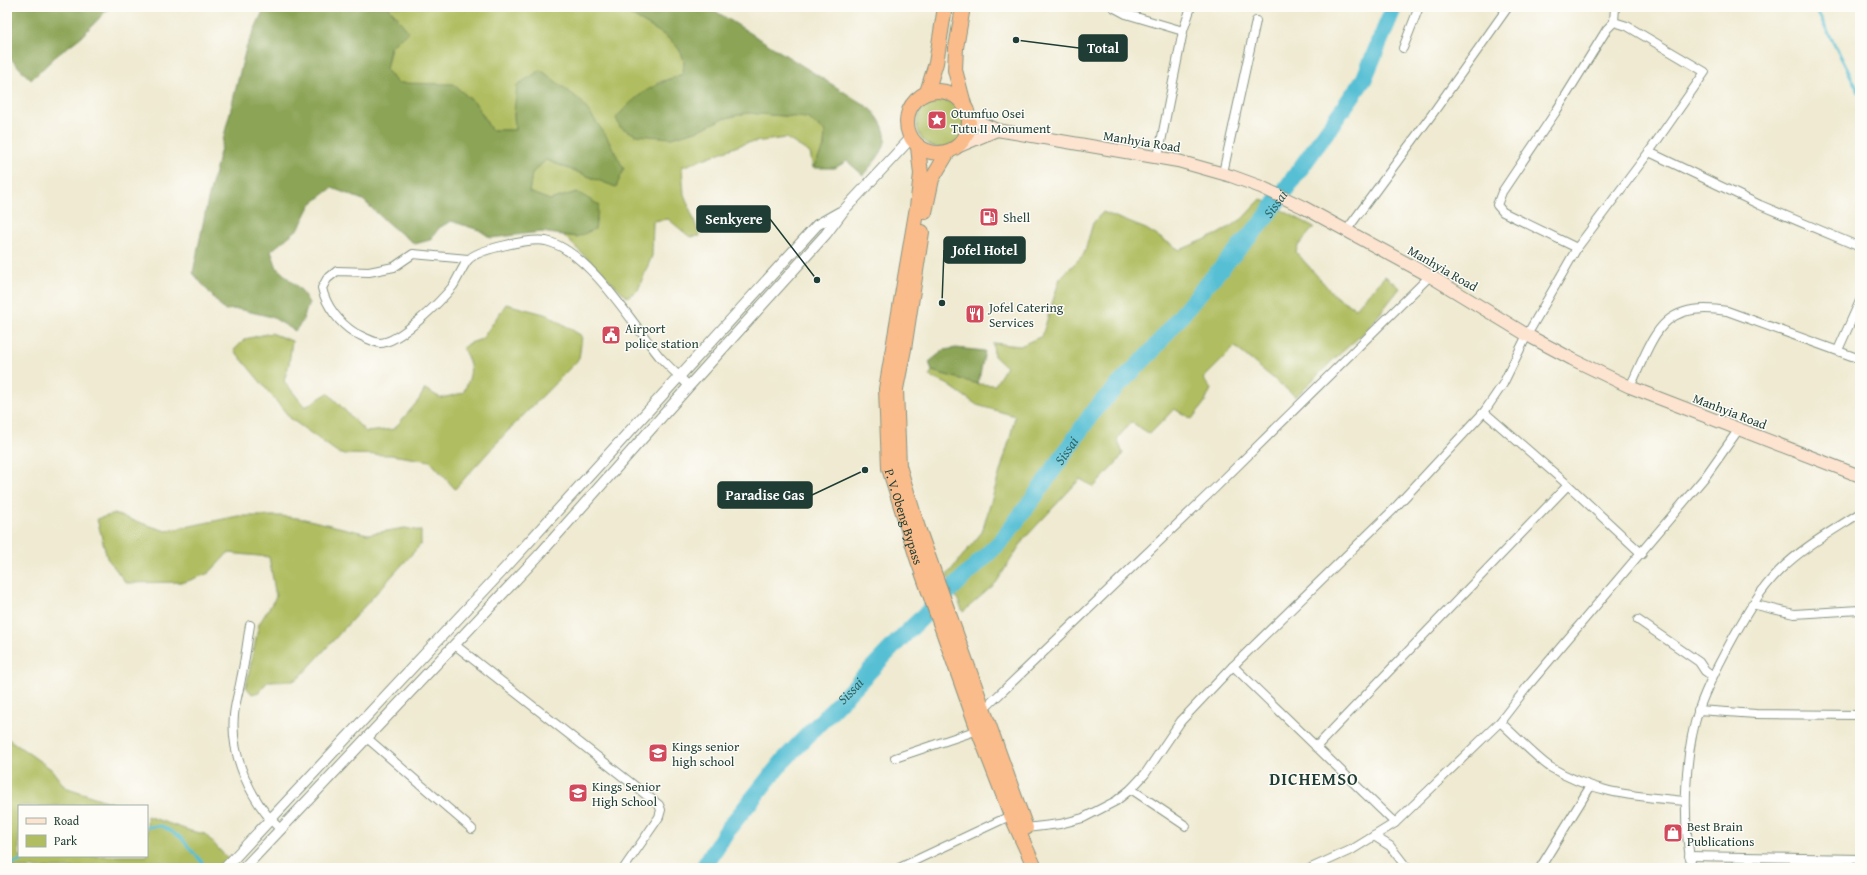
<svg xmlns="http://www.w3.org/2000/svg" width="1867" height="875" font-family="'Gentium Book Plus',serif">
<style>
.green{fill:#b0bd60;stroke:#687d4a}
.forest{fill:#8ca456;stroke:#567045}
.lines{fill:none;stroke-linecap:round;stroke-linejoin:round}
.stream{stroke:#57bfd4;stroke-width:3}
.river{stroke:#57bfd4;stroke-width:17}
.minor-casing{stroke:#879482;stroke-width:10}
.tertiary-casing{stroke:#879482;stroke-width:12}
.secondary-casing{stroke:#879482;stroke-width:14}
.trunk-casing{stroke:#879482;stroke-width:16}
.minor{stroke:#fff;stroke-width:8}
.tertiary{stroke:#fff;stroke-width:10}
.secondary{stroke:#fde4d1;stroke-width:12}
.trunk{stroke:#fabc8b;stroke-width:14}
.labels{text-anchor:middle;stroke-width:3;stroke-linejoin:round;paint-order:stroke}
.poi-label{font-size:13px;fill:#1f3d34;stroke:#fdfcf7;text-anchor:start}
.street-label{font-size:13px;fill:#1f3d34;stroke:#fdfcf7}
.water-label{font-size:14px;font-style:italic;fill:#306464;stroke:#fdfcf7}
.district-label{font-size:17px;font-weight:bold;letter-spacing:1px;fill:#1f3d34;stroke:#fdfcf7}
.leader{fill:none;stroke:#1f3d34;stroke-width:1.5}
.callout-dot{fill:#1f3d34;stroke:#fdfcf7;stroke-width:1.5}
.callout{fill:#1f3d34;stroke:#1f3d34;stroke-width:1.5}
.callout-label{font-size:14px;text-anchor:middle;font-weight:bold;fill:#fff}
</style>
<rect width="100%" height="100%" fill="#fdfcf7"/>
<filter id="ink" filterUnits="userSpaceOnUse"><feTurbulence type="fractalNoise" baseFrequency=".025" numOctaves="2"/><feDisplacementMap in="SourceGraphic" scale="8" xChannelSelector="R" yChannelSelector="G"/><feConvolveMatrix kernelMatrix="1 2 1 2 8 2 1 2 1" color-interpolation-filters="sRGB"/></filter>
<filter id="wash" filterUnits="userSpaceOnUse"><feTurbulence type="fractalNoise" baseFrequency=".012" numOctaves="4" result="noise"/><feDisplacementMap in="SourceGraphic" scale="16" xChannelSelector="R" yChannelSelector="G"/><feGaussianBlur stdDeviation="0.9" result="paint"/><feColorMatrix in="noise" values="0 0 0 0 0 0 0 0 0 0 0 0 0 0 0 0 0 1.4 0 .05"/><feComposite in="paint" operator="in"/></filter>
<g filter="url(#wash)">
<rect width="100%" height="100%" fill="#efead1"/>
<g class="green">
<path d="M388 7H620C638 23 677 35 683 58 685 62 683 69 683 74L657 83 671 138 699 130 722 119 747 113 808 118 825 131 824 147 813 168 810 153 786 138 746 143 682 167 684 194 700 236 690 237 668 219 653 221 652 256 638 290 627 297 563 235 577 237V192L550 200 529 193 532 173 546 160 616 187 514 113 515 130H491L476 104 416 84 397 83 386 69 398 17Z"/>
<circle cx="941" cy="124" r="24"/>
<polygon points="1261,199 1314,227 1298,246 1296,252 1335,296 1355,308 1385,276 1400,288 1367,330 1333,360 1296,397 1235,347 1203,379 1211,389 1205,402 1192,419 1174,409 1150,434 1131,422 1117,439 1123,453 1118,461 1094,487 1080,479 1024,539 996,583 963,612 947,575 982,532 1010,438 1015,416 977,405 947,384 929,376 932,371 978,384 995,385 1006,367 994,356 993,343 1020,346 1042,336 1060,278 1084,254 1093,223 1103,212 1146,229 1180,250 1218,234 1242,219"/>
<path d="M506 304 548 315 582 336 579 359 504 435 455 489 430 461 391 455 340 454 291 419 234 350 245 339 271 333 292 341 289 364 284 381 305 407 328 393 366 432 394 429 418 401 425 389 441 398 463 393C472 374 474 368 463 349L467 344 482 339Z"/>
<polygon points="114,514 166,531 238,516 281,516 305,519 368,534 405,528 421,531 421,544 300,677 293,681 268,681 259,692 252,694 246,687 259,624 276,597 269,557 228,553 209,573 185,582 126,583 107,558 97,519"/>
<polygon points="7,738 51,769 65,787 121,806 19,806 19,856 147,856 147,816 191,831 205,834 228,859 219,868 7,868"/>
</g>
<g class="forest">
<polygon points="7,7 110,7 82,36 55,57 31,80 9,57"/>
<polygon points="265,7 388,7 409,32 390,47 386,69 397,83 453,84 476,104 491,130 515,130 514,113 517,85 541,70 581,101 605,134 624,169 616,187 546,160 532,173 529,192 550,200 577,192 599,205 595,229 577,237 541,232 491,238 479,230 451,221 439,228 430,240 415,244 391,226 363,200 332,188 311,204 299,228 271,251 277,268 301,290 309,303 302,322 295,331 272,317 238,309 224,310 193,273 207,204 246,48"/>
<path d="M620 7H709L871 109C896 138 885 150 863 175L847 161 835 168H813L824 147 825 131 808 118 747 113 722 119 699 130 671 138 636 135 620 127 616 118C638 93 651 86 683 74 683 69 685 62 683 58 677 35 638 23 620 7Z"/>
<polygon points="956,348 985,351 978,384 932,371 929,362 944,350"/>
</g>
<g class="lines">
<g class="stream">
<polyline points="1815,7 1860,94"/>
<polyline points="147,827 162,826 180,837 207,868"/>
<polyline points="7,866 22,860 25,856"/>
</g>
<path class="river" id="s1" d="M703 868 728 829 783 761 905 634 1002 540 1035 496 1095 409 1151 352 1207 284 1263 221 1364 79 1394 7"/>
</g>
</g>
<g filter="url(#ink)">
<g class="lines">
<defs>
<g id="minor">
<polyline points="1113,7 1126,14 1183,31"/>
<polyline points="1614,22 1615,7"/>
<polyline points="1403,48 1419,7"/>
<polyline points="1649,152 1760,205 1860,247"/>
<polyline points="1158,157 1183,31 1191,7"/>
<polyline points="1223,173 1256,21"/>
<polyline points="1346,231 1433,113 1508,7"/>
<path d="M468 259 413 254 394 267 369 272 337 271 327 279 322 288C326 306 339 323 355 333 362 336 372 342 380 343 399 343 441 301 453 286 458 278 463 266 468 260 478 249 531 238 546 241 589 251 632 323 659 356 668 366 679 376 689 386"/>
<polyline points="1838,350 1860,301"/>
<path d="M1630 387C1654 337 1660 299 1727 311L1860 359"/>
<polyline points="1484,412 1568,485 1642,554"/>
<polyline points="1752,604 1794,614 1860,610"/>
<polyline points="1638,620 1699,662 1705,671 1712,676"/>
<path d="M250 625C247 643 245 661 241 679 239 691 235 703 234 715 230 756 251 802 281 830"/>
<polyline points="455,645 659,805 661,810 659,817 624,868"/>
<polyline points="1233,666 1395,823"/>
<polyline points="983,710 1214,489 1430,276"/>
<polyline points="1698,710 1756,714 1860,715"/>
<path d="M1500 722C1514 734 1535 757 1550 767 1594 794 1636 796 1685 801"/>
<polyline points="367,738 472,829"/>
<polyline points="1316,747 1568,485"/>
<polyline points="895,758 978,730"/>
<polyline points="1131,789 1186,826"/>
<polyline points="1026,828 1060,824 1083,818 1116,801 1131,789 1145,774 1181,721 1233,666 1392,511 1484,412 1503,384 1527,335 1577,248 1649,152 1705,72 1627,26 1614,22 1607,29 1555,113 1502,192 1497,205 1503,212 1577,248"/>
<polyline points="1374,836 1390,846 1407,868"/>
<polyline points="1689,856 1860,859"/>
<polyline points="899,868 1014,814"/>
<polyline points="1311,868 1353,849 1395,823 1500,722 1527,687 1705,477 1739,429"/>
<polyline points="1540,868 1590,787"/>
<path d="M1692 868C1682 822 1684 754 1699 709 1708 683 1721 660 1734 636 1747 613 1760 590 1779 571 1802 548 1832 531 1860 513"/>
</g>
<g id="tertiary">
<polyline points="225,868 507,566 817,225 840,212"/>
<polyline points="244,868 540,554 689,386 826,234 844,210 911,138"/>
</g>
<g id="secondary">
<polyline points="969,118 997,130 1178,161 1231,176 1261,187 1303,207 1430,276 1527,335 1572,359 1630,387 1860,476"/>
<polyline points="957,147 997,130"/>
</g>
<g id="trunk">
<polyline points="963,7 956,48 955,70 964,104"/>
<circle cx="938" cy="122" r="31"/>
<polyline points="927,92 936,63 945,7"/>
<path id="s2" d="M918 147 921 174 917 207 886 389 889 468 917 558 978 730 1011 815 1035 868"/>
<polyline points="925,212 932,179 948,152"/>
<polyline points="922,232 904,349 896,389 899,466 918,528 1026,828"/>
</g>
</defs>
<use href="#minor" class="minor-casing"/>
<use href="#tertiary" class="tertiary-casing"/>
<use href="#secondary" class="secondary-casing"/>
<use href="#trunk" class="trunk-casing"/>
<use href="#minor" class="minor"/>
<use href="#tertiary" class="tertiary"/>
<use href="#secondary" class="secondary"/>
<use href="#trunk" class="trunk"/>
</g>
</g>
<defs>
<symbol id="sight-square" viewBox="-11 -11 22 22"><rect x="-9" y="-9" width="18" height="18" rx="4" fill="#d1495b" stroke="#fdfcf7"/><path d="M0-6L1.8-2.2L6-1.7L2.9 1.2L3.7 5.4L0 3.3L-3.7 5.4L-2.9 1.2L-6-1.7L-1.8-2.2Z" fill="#fff"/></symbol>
<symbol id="fuel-square" viewBox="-11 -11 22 22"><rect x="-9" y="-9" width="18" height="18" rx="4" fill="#d1495b" stroke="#fdfcf7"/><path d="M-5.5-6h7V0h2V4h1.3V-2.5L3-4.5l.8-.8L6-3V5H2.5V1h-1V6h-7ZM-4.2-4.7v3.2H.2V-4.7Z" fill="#fff"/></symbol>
<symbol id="restaurant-square" viewBox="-11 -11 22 22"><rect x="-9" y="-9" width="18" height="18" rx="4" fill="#d1495b" stroke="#fdfcf7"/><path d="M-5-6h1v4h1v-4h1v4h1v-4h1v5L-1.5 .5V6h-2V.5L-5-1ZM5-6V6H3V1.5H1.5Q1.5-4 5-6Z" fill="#fff"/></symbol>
<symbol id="civic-square" viewBox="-11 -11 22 22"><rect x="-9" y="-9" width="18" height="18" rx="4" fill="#d1495b" stroke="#fdfcf7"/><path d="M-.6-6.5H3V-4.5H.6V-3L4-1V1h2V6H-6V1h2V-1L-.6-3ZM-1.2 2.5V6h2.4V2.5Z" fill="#fff"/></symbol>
<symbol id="school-square" viewBox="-11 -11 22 22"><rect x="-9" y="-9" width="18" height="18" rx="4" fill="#d1495b" stroke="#fdfcf7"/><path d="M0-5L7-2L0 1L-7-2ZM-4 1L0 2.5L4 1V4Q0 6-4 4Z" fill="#fff"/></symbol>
<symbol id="shop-square" viewBox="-11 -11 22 22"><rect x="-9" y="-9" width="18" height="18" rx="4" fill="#d1495b" stroke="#fdfcf7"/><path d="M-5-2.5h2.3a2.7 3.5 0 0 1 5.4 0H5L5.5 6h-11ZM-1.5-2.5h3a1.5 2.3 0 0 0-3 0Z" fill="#fff"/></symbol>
</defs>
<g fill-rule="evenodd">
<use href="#sight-square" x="926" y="109" width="22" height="22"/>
<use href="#fuel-square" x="978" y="206" width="22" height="22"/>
<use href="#restaurant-square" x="964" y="303" width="22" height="22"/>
<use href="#civic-square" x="600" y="324" width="22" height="22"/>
<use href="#school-square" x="647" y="742" width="22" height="22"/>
<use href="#school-square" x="567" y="782" width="22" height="22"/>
<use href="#shop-square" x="1662" y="822" width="22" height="22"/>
</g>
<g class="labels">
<g class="poi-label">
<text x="951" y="118">Otumfuo Osei<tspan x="951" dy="15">Tutu II Monument</tspan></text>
<text x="1003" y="222">Shell</text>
<text x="989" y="312">Jofel Catering<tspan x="989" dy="15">Services</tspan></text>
<text x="625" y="333">Airport<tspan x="625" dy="15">police station</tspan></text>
<text x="672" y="751">Kings senior<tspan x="672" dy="15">high school</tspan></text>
<text x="592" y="791">Kings Senior<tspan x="592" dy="15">High School</tspan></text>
<text x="1687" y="831">Best Brain<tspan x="1687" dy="15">Publications</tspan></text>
</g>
<g class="street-label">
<text transform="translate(1142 141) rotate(9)" y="5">Manhyia Road</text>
<text transform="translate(1443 268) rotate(30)" y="5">Manhyia Road</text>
<text transform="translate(1730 411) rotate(21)" y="5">Manhyia Road</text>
<text dy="5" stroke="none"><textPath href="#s2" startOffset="375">P. V. Obeng Bypass</textPath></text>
</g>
<g class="water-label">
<text dy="5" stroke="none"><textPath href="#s1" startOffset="879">Sissai</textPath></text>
<text dy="5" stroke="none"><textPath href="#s1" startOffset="555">Sissai</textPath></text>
<text dy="5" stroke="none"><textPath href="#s1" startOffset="231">Sissai</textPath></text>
</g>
<g class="district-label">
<text x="1314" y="785">DICHEMSO</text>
</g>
</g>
<path class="leader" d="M1016 40L1079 48M817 280L770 219M942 303L944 250M865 470L812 495"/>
<g class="callout-dot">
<circle cx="1016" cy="40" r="4"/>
<circle cx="817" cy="280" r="4"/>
<circle cx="942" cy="303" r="4"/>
<circle cx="865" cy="470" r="4"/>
</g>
<g class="callout">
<rect x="1079" y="35" width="48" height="26" rx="4"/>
<rect x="697" y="206" width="73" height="26" rx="4"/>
<rect x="944" y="237" width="81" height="26" rx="4"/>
<rect x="718" y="482" width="94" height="26" rx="4"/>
</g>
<g class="callout-label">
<text x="1103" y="53">Total</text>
<text x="734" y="224">Senkyere</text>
<text x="985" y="255">Jofel Hotel</text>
<text x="765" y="500">Paradise Gas</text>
</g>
<rect width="1867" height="875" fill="none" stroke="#fdfcf7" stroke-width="24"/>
<rect x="18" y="805" width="130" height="52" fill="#fdfcf7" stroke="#a4b0a9"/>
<rect x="26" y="818" width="20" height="6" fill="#fde4d1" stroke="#a4b0a9"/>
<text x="54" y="825" font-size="12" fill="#1f3d34">Road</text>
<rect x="26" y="835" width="20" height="12" fill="#b0bd60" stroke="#a4b0a9"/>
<text x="54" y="845" font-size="12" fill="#1f3d34">Park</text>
</svg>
